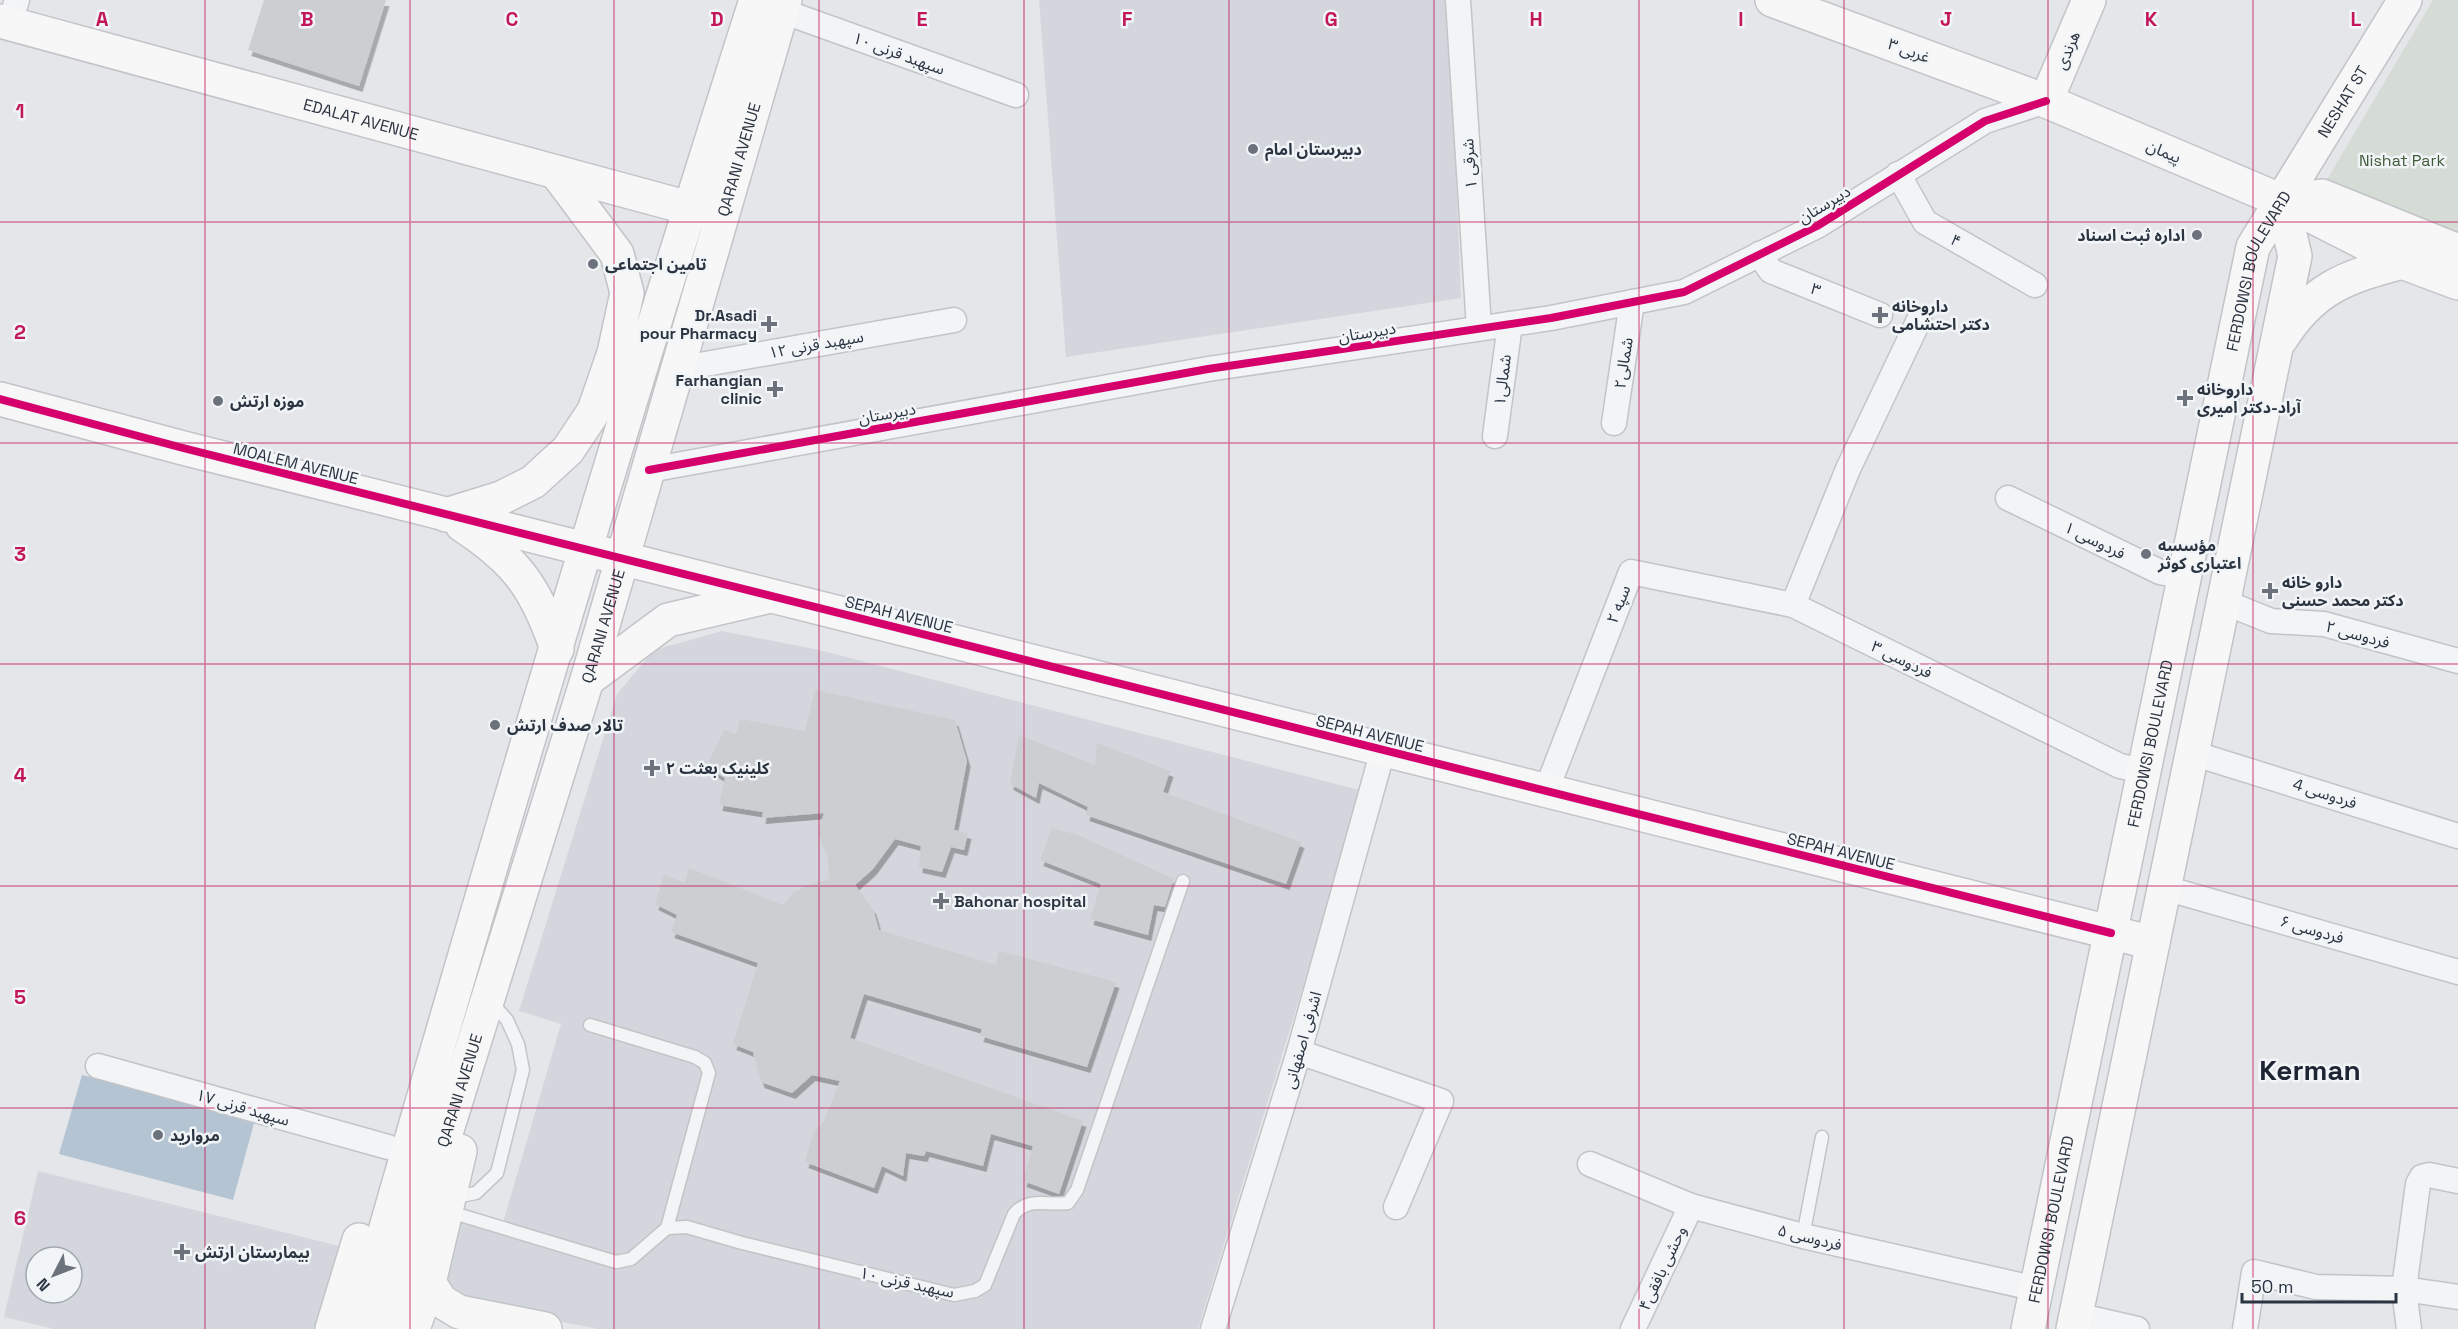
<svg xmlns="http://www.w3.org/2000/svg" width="2458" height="1329" font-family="'Space Grotesk','Noto Sans Arabic',sans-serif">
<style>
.built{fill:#d3d6dc;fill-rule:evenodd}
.green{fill:#d5dcd5}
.water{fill:#b4c4d2}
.building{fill:#ccced1;filter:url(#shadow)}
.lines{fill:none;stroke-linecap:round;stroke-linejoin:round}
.lane-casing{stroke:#c2c4c7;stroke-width:15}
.street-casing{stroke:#c2c4c7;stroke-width:27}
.secondary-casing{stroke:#c2c4c7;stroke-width:36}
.lane{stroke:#f3f4f6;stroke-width:12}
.street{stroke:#f3f4f6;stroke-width:24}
.secondary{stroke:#f7f7f7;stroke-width:33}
.cycleway-casing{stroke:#f2f5f8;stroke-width:11}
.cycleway{stroke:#d6006c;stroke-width:8}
.grid{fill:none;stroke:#c2185b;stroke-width:1.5;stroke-opacity:0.55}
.poi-dot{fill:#6c727c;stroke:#f2f5f8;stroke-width:2}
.labels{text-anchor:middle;stroke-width:5;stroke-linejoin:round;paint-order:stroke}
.street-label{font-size:16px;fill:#2b3441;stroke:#f2f5f8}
.poi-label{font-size:16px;font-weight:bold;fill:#2b3441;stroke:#f2f5f8;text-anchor:start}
.park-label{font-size:16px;fill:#415c3a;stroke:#f2f5f8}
.town-label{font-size:28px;font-weight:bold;fill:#1e2532;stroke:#f2f5f8}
.grid-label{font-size:20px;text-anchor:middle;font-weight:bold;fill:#c2185b;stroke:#f2f5f8;stroke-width:5;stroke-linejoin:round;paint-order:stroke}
</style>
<defs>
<filter id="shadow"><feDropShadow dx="3.5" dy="6" stdDeviation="0" flood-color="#0004"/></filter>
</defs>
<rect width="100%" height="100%" fill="#e4e6e9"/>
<g class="built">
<polygon points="1039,0 1449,0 1461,298 1066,357"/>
<polygon points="722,631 819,650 1363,791 1198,1329 599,1329 464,1304 436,1281 455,1220 500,1233 561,1024 519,1011 617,694 654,650"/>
<path d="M38 1171 347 1248 324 1329H54L4 1317ZM36 1257H72V1293H36Z"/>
</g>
<polygon class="green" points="2433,0 2458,0 2458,243 2322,188"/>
<polygon class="water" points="82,1075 256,1116 233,1200 59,1154"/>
<g class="building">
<polygon points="264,0 386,0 359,86 248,50"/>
<polygon points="815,690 955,720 967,761 954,830 968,833 964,850 951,847 942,872 919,867 921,846 895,839 873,869 855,885 873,909 879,930 996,965 999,951 1116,982 1087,1067 980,1036 982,1029 864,994 850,1038 1083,1121 1059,1194 1023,1181 1033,1146 991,1134 983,1166 926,1151 924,1156 906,1153 903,1176 882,1166 874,1188 805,1162 813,1134 824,1121 840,1081 812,1075 792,1093 761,1082 753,1052 733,1044 758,963 671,932 677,915 655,904 664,875 685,883 689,868 783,905 794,892 810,884 829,880 828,859 818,832 824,813 762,818 763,812 719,805 725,778 706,767 724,730 736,734 740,719 805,731"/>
<polygon points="1019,735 1095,765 1097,743 1170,771 1163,792 1301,842 1286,884 1086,815 1088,807 1039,783 1036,798 1010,784"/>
<polygon points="1052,828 1078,835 1174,879 1165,907 1154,905 1148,935 1090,919 1101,884 1040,860"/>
</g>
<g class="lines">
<defs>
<g id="lane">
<polyline points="590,1025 695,1057 705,1063 709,1073 667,1228"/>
<polyline points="450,1198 476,1193 497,1173 523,1070 518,1044 507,1020 490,1001"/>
<path d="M447 1211 616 1262 631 1259 667 1228 687 1227 742 1243 954 1295 975 1291 985 1285 1014 1214C1030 1196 1046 1206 1068 1203L1077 1190 1183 881"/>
<polyline points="1803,1236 1822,1137"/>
</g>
<g id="street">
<polyline points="1458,0 1479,328"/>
<polyline points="782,11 1016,95"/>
<polyline points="9,25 17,0"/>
<polyline points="1898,174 1925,222 2035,285"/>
<polyline points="1759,254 1771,271 1880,315"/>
<polyline points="1919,320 1848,469 1793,605 2120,766 2144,771"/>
<polyline points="677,369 954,320"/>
<polyline points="1614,423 1632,302"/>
<polyline points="1495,436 1510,324"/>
<polyline points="649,470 1208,369 1551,318 1684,292 1817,226 1985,121 2046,101"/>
<polyline points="2008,498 2160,572 2185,577"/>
<polyline points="2224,602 2271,621 2324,624 2458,661"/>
<polyline points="2192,753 2458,836"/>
<polyline points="1546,791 1631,572 1793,605"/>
<polyline points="2165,888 2458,972"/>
<polyline points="1299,1052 1441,1101 1396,1207"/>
<polyline points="98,1066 388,1147"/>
<polyline points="1590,1164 1691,1206 1803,1236 2037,1289"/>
<polyline points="2076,1315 2137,1329"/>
<polyline points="1213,1329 1299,1052 1383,750"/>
<polyline points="1633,1329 1691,1206"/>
<polyline points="2245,1329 2254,1272 2316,1287 2404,1289 2458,1297"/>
<polyline points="2409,1329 2404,1289 2418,1184 2422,1177 2429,1175 2458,1181"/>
</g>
<g id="secondary">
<polyline points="1772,0 2046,101 2282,201 2402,262 2458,283"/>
<path id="s1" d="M0 21 711 214"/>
<polyline points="2046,101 2089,0"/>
<polyline points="2282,201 2322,196 2458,251"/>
<path d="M2281 339C2313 288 2346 277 2402 262"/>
<polyline points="0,399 183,448 2153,943"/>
<polyline points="446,515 501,498 533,482 568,450 594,411 614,353 627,293 617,254 556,172"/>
<path d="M462 525C517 561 536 588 557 649"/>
<polyline points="587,680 668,620 766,597"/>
<polyline points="429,1283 441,1301 459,1312 545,1329"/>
<polyline points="332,1329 359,1240"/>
<path d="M357 1329C484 884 615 440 756 0"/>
<path id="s2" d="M385 1329 587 680 785 0"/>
<polyline points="413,1329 429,1283 460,1151"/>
<path id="s3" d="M2028 1329 2253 247 2405 0"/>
<polyline points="2073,1329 2295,256 2282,201"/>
</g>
</defs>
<use href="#lane" class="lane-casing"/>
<use href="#street" class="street-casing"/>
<use href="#secondary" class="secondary-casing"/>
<use href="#lane" class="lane"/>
<use href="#street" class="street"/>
<use href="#secondary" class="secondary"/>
<defs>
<g id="cycleway">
<polyline points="0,399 183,448 2111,933"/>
<polyline points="649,470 1208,369 1551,318 1684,292 1817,226 1985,121 2046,101"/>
</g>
</defs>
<use href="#cycleway" class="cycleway-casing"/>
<use href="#cycleway" class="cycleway"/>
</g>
<path class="grid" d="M205 0V1329M410 0V1329M614 0V1329M819 0V1329M1024 0V1329M1229 0V1329M1434 0V1329M1639 0V1329M1844 0V1329M2048 0V1329M2253 0V1329M0 222H2458M0 443H2458M0 664H2458M0 886H2458M0 1108H2458"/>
<g class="poi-dot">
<circle cx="1253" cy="149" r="6"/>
<circle cx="2197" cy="235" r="6"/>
<circle cx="593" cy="264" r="6"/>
<path d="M1877 306h6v6h6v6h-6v6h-6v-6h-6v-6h6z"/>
<path d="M766 315h6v6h6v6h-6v6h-6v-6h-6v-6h6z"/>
<path d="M772 380h6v6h6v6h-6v6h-6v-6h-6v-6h6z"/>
<path d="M2182 389h6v6h6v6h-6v6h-6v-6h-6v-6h6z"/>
<circle cx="218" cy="401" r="6"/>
<circle cx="2146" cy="554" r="6"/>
<path d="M2267 582h6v6h6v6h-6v6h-6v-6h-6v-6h6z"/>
<circle cx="495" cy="725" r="6"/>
<path d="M649 759h6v6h6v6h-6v6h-6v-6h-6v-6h6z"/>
<path d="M938 892h6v6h6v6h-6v6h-6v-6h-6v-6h6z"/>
<circle cx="158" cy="1135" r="6"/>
<path d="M179 1243h6v6h6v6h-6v6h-6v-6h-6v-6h6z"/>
</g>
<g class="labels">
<g class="street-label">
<text transform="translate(1909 50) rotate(20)" y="6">۳ غربی</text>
<text transform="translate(2067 50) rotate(-67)" y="6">هرندی</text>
<text transform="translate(899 53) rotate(20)" y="6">سپهبد قرنی ۱۰</text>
<text dy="6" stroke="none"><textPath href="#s3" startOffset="1276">NESHAT ST</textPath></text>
<text dy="6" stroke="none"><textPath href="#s1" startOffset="374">EDALAT AVENUE</textPath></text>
<text transform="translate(2164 151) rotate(23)" y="6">پیمان</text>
<text dy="6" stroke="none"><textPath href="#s2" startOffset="1222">QARANI AVENUE</textPath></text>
<text transform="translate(1469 164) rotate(-94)" y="6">شرقی ۱</text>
<text transform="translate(1824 204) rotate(-31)" y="6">دبیرستان</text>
<text transform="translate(1956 240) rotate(30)" y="6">۴</text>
<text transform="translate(1816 289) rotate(22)" y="6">۳</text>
<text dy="6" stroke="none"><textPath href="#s3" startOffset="1084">FERDOWSI BOULEVARD</textPath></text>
<text transform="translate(1367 332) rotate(-9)" y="6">دبیرستان</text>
<text transform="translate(816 344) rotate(-10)" y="6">سپهبد قرنی ۱۲</text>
<text transform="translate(1623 363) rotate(-81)" y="6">شمالی۲</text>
<text transform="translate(1502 380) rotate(-83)" y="6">شمالی۱</text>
<text transform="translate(887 413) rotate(-10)" y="6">دبیرستان</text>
<text transform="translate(296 463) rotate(14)" y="6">MOALEM AVENUE</text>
<text transform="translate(2095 540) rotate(26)" y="6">فردوسی ۱</text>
<text transform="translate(1618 604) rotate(-69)" y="6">سپه ۲</text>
<text transform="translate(899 614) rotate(14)" y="6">SEPAH AVENUE</text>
<text dy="6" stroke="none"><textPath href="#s2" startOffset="736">QARANI AVENUE</textPath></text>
<text transform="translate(2358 634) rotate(15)" y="6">فردوسی ۲</text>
<text transform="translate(1902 659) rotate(26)" y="6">فردوسی ۳</text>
<text transform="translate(1370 733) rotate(14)" y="6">SEPAH AVENUE</text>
<text dy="6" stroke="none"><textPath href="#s3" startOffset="598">FERDOWSI BOULEVARD</textPath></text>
<text transform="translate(2325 793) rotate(18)" y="6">فردوسی 4</text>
<text transform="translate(1841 851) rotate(14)" y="6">SEPAH AVENUE</text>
<text transform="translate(2312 929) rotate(16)" y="6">فردوسی ۶</text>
<text transform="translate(1302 1040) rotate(-74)" y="6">اشرفی اصفهانی</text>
<text dy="6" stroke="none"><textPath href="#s2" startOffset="250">QARANI AVENUE</textPath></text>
<text transform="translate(243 1107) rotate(16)" y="6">سپهبد قرنی ۱۷</text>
<text dy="6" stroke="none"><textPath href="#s3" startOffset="112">FERDOWSI BOULEVARD</textPath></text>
<text transform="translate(1810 1237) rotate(14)" y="6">فردوسی ۵</text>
<text transform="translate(1662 1268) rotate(-65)" y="6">وحشی بافقی۴</text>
<text transform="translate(907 1282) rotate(12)" y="6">سپهبد قرنی ۱۰</text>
</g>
<g class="poi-label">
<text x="1265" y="155">دبیرستان امام</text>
<text x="2185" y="241" text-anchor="end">اداره ثبت اسناد</text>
<text x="605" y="270">تامین اجتماعی</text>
<text x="1892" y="312">داروخانه<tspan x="1892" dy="18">دکتر احتشامی</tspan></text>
<text x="757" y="321" text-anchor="end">Dr.Asadi<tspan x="757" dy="18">pour Pharmacy</tspan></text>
<text x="762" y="386" text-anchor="end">Farhangian<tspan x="762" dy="18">clinic</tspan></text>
<text x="2197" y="395">داروخانه<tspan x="2197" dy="18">آراد-دکتر امیری</tspan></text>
<text x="230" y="407">موزه ارتش</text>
<text x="2158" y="551">مؤسسه<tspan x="2158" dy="18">اعتباری کوثر</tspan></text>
<text x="2282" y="588">دارو خانه<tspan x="2282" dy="18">دکتر محمد حسنی</tspan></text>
<text x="507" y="731">تالار صدف ارتش</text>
<text x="666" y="774">کلینیک بعثت ۲</text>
<text x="954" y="907">Bahonar hospital</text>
<text x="170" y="1141">مروارید</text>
<text x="195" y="1258">بیمارستان ارتش</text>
</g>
<g class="park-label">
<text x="2402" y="166">Nishat Park</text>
</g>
<g class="town-label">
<text x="2310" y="1080">Kerman</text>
</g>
</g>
<g class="grid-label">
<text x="102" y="26">A</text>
<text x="307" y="26">B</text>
<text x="512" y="26">C</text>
<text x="717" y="26">D</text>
<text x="922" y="26">E</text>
<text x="1127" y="26">F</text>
<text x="1331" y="26">G</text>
<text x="1536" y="26">H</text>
<text x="1741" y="26">I</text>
<text x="1946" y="26">J</text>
<text x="2151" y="26">K</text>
<text x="2356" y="26">L</text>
<text x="20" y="118">1</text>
<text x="20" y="339">2</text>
<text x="20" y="561">3</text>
<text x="20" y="782">4</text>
<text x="20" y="1004">5</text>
<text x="20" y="1225">6</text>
</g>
<g transform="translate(54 1275) rotate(228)"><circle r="28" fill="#f2f5f8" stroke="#a2a8af" stroke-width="1.5"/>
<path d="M0-4.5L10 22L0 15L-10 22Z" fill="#6c727c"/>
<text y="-9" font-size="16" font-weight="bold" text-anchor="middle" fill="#2b3441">N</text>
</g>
<path d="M2242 1293v9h154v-9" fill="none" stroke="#2b3441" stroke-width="3"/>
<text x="2251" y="1293" font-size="18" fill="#2b3441" stroke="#f2f5f8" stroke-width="4.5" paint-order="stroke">50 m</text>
</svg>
